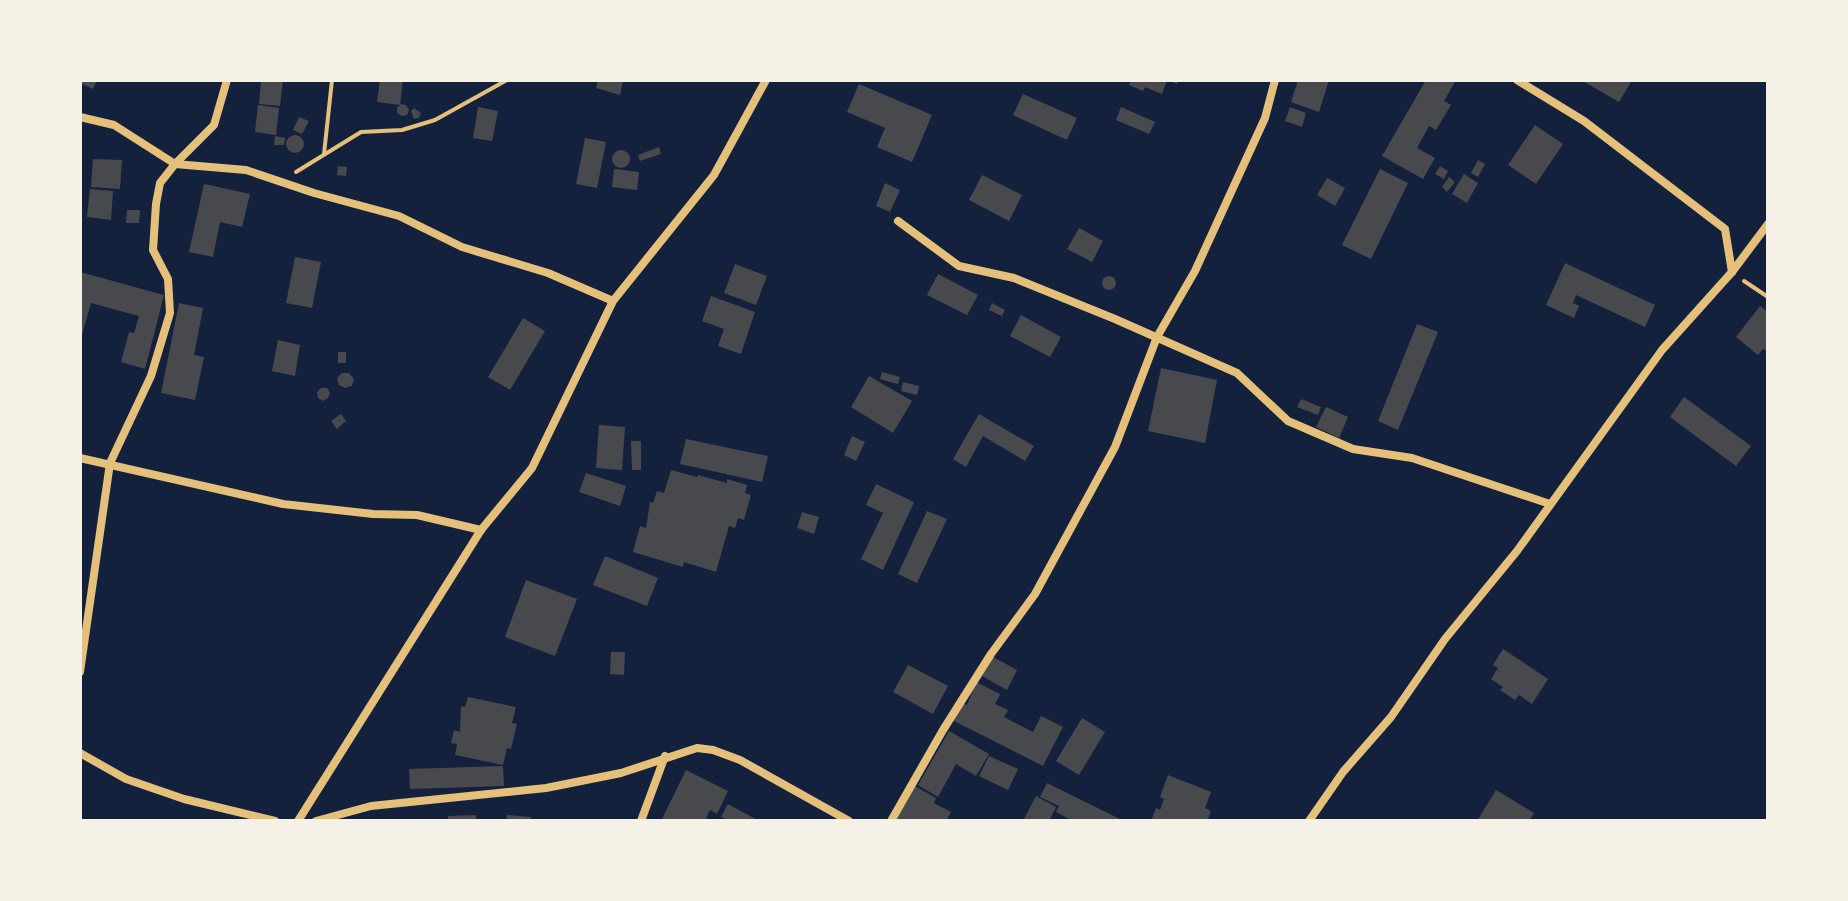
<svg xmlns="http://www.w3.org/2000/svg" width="1848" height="901" font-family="Lato,sans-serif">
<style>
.building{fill:#48494c}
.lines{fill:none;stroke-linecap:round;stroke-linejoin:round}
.path{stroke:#e5c07b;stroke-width:4}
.minor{stroke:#e5c07b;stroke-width:8}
</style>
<rect width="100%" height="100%" fill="#14213d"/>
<g class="building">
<polygon points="80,80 97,80 93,89 80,83"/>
<polygon points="261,80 283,80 280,106 259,104"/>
<polygon points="380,80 403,80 400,105 377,102"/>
<polygon points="598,80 623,80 620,95 596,88"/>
<polygon points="1131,80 1179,80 1177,84 1167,80 1162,94 1145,87 1143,91 1129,85"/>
<polygon points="1298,80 1329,80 1319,112 1291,102"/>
<polygon points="1426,80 1456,80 1444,101 1451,105 1436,130 1429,126 1417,148 1435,158 1423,179 1382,156"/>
<polygon points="1581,80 1632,80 1619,102"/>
<polygon points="859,84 932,115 912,162 877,147 885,128 847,112"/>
<polygon points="1023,94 1077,118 1067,140 1013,115"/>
<polygon points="401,104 406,105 409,110 407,115 402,116 397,113 397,108"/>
<polygon points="258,105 279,108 276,135 255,132"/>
<polygon points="478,107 498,111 492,141 473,138"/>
<polygon points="1121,107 1155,122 1149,134 1116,120"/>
<polygon points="1290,107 1306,113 1302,127 1285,121"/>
<polygon points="414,108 421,113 419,118 414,119 411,111"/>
<polygon points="299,117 309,121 302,134 293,130"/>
<polygon points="1535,125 1563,144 1536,184 1508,165"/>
<circle cx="295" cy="144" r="9"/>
<polygon points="275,136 285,138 284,145 274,145"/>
<polygon points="585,138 606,142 597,188 576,184"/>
<polygon points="659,147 661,154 640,161 638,155"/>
<circle cx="621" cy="159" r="9"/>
<polygon points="93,159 122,160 120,189 91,187"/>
<polygon points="1478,160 1485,164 1478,177 1471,173"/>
<polygon points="338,166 347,167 346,176 337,175"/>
<polygon points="1440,166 1448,171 1444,179 1435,174"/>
<polygon points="614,169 639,172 637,190 612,187"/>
<polygon points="1380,169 1408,183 1371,259 1342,245"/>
<polygon points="1464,174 1478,183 1467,203 1452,194"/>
<polygon points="982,175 1022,195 1009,221 969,200"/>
<polygon points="1449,177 1455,182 1447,192 1442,187"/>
<polygon points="1327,178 1345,188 1335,206 1317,195"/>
<polygon points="885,183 900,190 890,212 876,206"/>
<polygon points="204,184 250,194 242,227 220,222 213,257 189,252"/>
<polygon points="90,189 113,191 111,220 87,217"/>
<polygon points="127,210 140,210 139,223 126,223"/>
<polygon points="1079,228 1103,241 1092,262 1067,249"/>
<polygon points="295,257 321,262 312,308 286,303"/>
<polygon points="1565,263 1655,305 1645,327 1576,295 1573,303 1579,306 1574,318 1546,305"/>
<polygon points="735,264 767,276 756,305 724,293"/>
<polygon points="80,272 164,295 145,369 121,362 129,332 134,333 139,316 91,303 80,342"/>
<polygon points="938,274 978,295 967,315 927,295"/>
<circle cx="1109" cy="283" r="7"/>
<polygon points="711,296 755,312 741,354 718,346 724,329 702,321"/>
<polygon points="179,303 203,308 194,355 204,357 195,400 161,393"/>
<polygon points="992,303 1005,310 1002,316 989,310"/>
<polygon points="1760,306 1768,312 1768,352 1763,349 1758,355 1736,337"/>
<polygon points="1021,315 1061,337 1050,357 1010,336"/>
<polygon points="523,318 545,331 510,390 488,377"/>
<polygon points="1417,324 1438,332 1398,430 1378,421"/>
<polygon points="278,340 300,345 295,376 272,371"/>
<rect x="338" y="352" width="8" height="11"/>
<polygon points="1161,368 1217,380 1205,443 1148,431"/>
<polygon points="882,372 900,377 898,384 880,379"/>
<polygon points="342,373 349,373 354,379 352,386 345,388 339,385 337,378"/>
<polygon points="869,376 912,401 893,433 851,407"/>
<polygon points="903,382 919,386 917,395 901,391"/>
<polygon points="321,388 327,388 330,393 328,398 323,401 318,398 317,392"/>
<polygon points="1684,397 1751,446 1736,466 1670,417"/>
<polygon points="1301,399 1321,407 1318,415 1297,407"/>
<polygon points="1326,407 1348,417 1339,438 1316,427"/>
<polygon points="341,414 346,421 337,429 331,421"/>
<polygon points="979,414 1034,446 1025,461 983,436 966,467 953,459"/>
<polygon points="599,425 625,427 622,470 596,468"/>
<polygon points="852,436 865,442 856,461 844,455"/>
<polygon points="686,439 768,456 762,482 680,464"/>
<polygon points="631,441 641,441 641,470 632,470"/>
<polygon points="671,470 697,477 698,475 727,483 727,479 747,485 745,493 751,495 744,520 738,518 735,528 729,526 716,572 684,562 683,567 633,552 640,526 646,528 650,502 653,503 657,491 664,493"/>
<polygon points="586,473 626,486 620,506 579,492"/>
<polygon points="876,484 914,502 883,570 861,559 883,513 866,505"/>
<polygon points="927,511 947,519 917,583 898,574"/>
<polygon points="802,512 819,517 814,534 797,528"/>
<polygon points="605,556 658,578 647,606 593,585"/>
<polygon points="526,580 577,599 555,656 505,637"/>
<polygon points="1503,649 1548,679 1532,704 1519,695 1515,700 1500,690 1503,687 1491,679 1498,668 1493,665"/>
<polygon points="611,652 625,652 624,675 610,674"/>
<polygon points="993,657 1017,670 1007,690 982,676"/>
<polygon points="908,665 948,686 933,714 893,692"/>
<polygon points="976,682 1000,694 995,704 1008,710 1004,717 1033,732 1041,716 1063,727 1043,766 954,721 962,703 967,705"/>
<polygon points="468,697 516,707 512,723 517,724 511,749 507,748 503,765 455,755 457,744 451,743 454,730 460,732 461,706 465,707"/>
<polygon points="1082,718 1105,732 1079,775 1056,761"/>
<polygon points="949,731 989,754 976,776 956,764 938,797 918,785"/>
<polygon points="989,756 1018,769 1008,790 979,776"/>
<polygon points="503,766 504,786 410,789 409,769"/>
<polygon points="686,770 728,791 717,814 710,810 706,818 712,821 661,821"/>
<polygon points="1168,775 1211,792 1205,808 1211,811 1207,821 1151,821 1156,808 1160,810 1164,799 1160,797"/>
<polygon points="1047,783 1124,821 1073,821 1056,812 1059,806 1040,797"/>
<polygon points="915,786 936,798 934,803 951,812 946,821 895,821"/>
<polygon points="1496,790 1534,813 1529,821 1477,821"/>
<polygon points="1036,796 1056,807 1049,821 1023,821"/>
<polygon points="728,804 759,821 730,821 721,817"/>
<polygon points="476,815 476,821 448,821 448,816"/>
<polygon points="507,815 531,817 530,821 506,821"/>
</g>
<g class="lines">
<g class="path">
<polyline points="324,154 332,80"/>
<polyline points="296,172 361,132 402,130 435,120 507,80"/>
<polyline points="1744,281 1768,297"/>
</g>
<g class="minor">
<polyline points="1517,80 1584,121 1725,229 1732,272"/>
<polyline points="80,117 114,125 175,164 246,170 314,193 399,216 462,247 548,273 613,301"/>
<polyline points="898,221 959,266 1014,278 1115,319 1237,373 1288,421 1353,449 1412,458 1550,504"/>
<polyline points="80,458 283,504 373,514 417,515 481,530"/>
<polyline points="80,672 110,463 151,376 170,313 168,279 153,250 156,204 160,183 175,164 214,125 227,80"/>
<polyline points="80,753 126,779 184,799 275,821"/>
<polyline points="298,821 481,530 532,468 613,301 714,175 766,80"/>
<polyline points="316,821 371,806 546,788 621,773 697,748 713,750 740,760 849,821"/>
<polyline points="641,821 665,756"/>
<polyline points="891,821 943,730 991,654 1035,594 1115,447 1157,337 1195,271 1265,118 1275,80"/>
<polyline points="1309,821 1343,772 1391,717 1445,639 1517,551 1662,350 1732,272 1768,224"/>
</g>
</g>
<rect width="1848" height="901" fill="none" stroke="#f6f1e7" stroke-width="164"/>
</svg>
